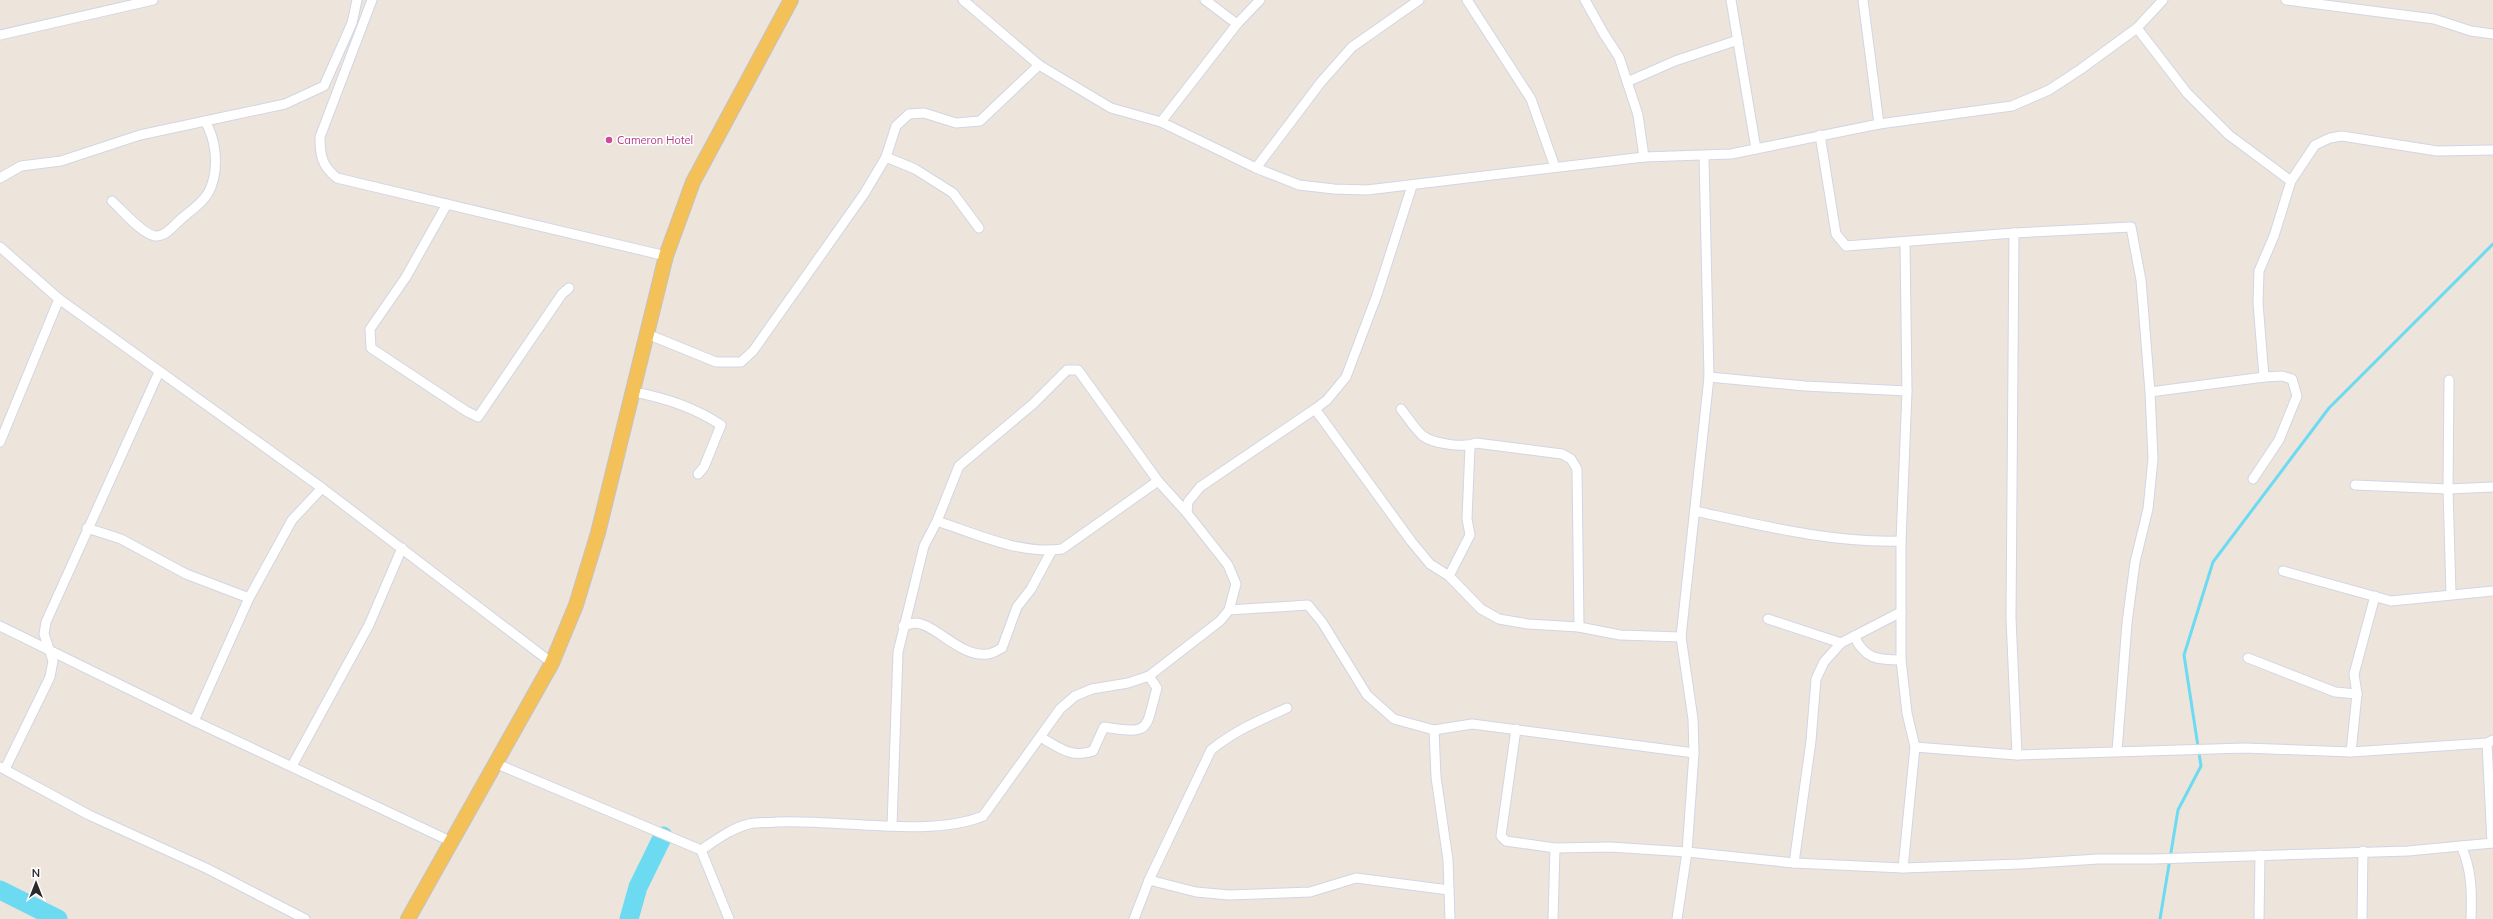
<svg xmlns="http://www.w3.org/2000/svg" width="2493" height="919" font-family="Mulish,sans-serif">
<style>
.lines{fill:none;stroke-linecap:round;stroke-linejoin:round}
.stream{stroke:#6cdbf1;stroke-width:3}
.river{stroke:#6cdbf1;stroke-width:19}
.minor-casing{stroke:#d1d6e3;stroke-width:11}
.primary-casing{stroke:#c3c3c3;stroke-width:16}
.minor{stroke:#fff;stroke-width:9}
.primary{stroke:#f4c159;stroke-width:14}
.hotel-dot{fill:#d1479c;stroke:#fff;stroke-width:1.5}
.labels{text-anchor:middle;stroke-width:3;stroke-linejoin:round;paint-order:stroke}
.hotel-label{font-size:11px;fill:#b23c85;stroke:#fff;text-anchor:start}
</style>
<rect width="100%" height="100%" fill="#ede4dc"/>
<g class="lines">
<polyline class="stream" points="2160,919 2178,810 2201,766 2184,655 2213,562 2329,408 2493,244"/>
<g class="river">
<polyline points="0,890 58,919"/>
<polyline points="629,919 638,887 663,836"/>
</g>
<defs>
<g id="minor">
<path d="M372 0 320 137C320 156 322 166 337 178L666 256"/>
<polyline points="963,0 1039,65 1111,108 1161,122 1256,168 1299,185 1334,189 1367,190 1644,157 1731,154 1879,124 2012,106 2049,90 2081,69 2137,28 2163,0"/>
<polyline points="1205,0 1237,24"/>
<polyline points="1467,0 1531,99 1555,167"/>
<polyline points="1585,0 1604,34 1619,57 1638,115 1644,157"/>
<polyline points="1731,0 1756,149"/>
<polyline points="1863,0 1879,124"/>
<polyline points="2286,0 2434,19 2471,31 2493,34"/>
<polyline points="2137,28 2187,93 2229,135 2291,181"/>
<polyline points="0,35 153,0"/>
<polyline points="1627,82 1675,61 1738,40"/>
<polyline points="1161,122 1237,24 1260,0"/>
<polyline points="1820,135 1836,234 1846,246 2014,233 2131,227 2141,280 2150,392 2153,459 2148,509 2135,562 2127,623 2117,751"/>
<polyline points="886,157 915,169 953,193 979,228"/>
<polyline points="1256,168 1321,82 1352,47 1419,0"/>
<polyline points="0,178 21,166 61,161 140,135 285,104 324,86 352,23 357,0"/>
<path d="M112 201C122 210 142 234 155 236 165 237 172 227 180 220 190 211 206 201 211 187 219 166 216 140 205 121"/>
<polyline points="447,204 406,277 370,329 371,348 466,411 478,417 562,294 569,288"/>
<polyline points="2014,233 2011,618 2017,755"/>
<polyline points="0,247 59,299 322,488 552,663"/>
<polyline points="647,334 716,362 741,362 753,351 864,194 886,157 896,126 909,114 924,113 956,123 980,121 1039,65"/>
<polyline points="1709,377 1805,386 1907,391"/>
<polyline points="2264,377 2258,303 2259,271 2274,236 2291,181 2315,145 2330,138 2342,136 2437,151 2493,150"/>
<polyline points="2449,380 2448,489 2451,594"/>
<path d="M634 392C666 398 694 407 721 425L704 467 698 474"/>
<polyline points="2150,392 2264,377 2282,376 2292,379 2297,396 2279,440 2253,479"/>
<polyline points="1315,409 1411,541 1430,564 1449,576 1481,609 1499,619 1528,624 1579,627 1620,635 1681,637"/>
<path d="M1401 409C1408 418 1415 429 1423 436 1434 444 1464 448 1476 443L1562 454 1571 459 1577 469 1579 627"/>
<polyline points="0,442 59,299"/>
<polyline points="2355,485 2448,489 2493,487"/>
<path d="M1695 511C1764 526 1831 543 1901 541"/>
<polyline points="1187,513 1188,502 1200,487 1315,409 1327,400 1346,377 1377,295 1412,186"/>
<path d="M937 521C976 534 1021 555 1062 549L1158 481"/>
<polyline points="87,528 121,539 186,574 249,598"/>
<polyline points="2283,571 2391,601 2493,591"/>
<polyline points="1449,576 1470,535 1467,519 1470,446"/>
<polyline points="1229,610 1308,605 1322,622 1367,695 1394,719 1434,730 1472,724 1694,753"/>
<polyline points="1768,619 1841,643"/>
<polyline points="0,626 194,721 450,841"/>
<path d="M903 626C907 625 912 623 916 623 937 625 961 658 988 654 992 654 998 650 1002 648L1017 607 1031 589 1052 550"/>
<path d="M1854 636C1865 659 1877 660 1901 660"/>
<polyline points="2248,658 2335,692 2357,694"/>
<polyline points="194,721 249,598 292,520 322,488"/>
<polyline points="1516,729 1501,836 1506,841 1555,848 1610,847 1687,852 1794,863 1903,868 2021,864 2098,859 2153,859 2408,851 2493,843"/>
<polyline points="1434,730 1436,777 1448,860 1450,919"/>
<path d="M1040 737C1059 747 1071 759 1093 751L1104 727C1152 735 1145 730 1157 688L1149 676"/>
<polyline points="2487,743 2492,843"/>
<polyline points="1915,747 2017,755 2245,748 2351,752 2487,743 2493,740"/>
<polyline points="2351,752 2357,694 2354,674 2375,596"/>
<polyline points="497,764 701,850 729,919"/>
<polyline points="292,766 369,625 402,548"/>
<polyline points="0,767 89,815 208,869 305,919"/>
<polyline points="5,769 50,677 53,661 44,634 46,622 159,372"/>
<path d="M2461 846C2472 869 2472 894 2471 919"/>
<path d="M701 850C716 840 732 828 749 824 758 822 768 823 777 822 836 819 931 838 983 816L1060 709 1075 696 1092 689 1128 683 1149 676 1220 621 1229 610 1236 584 1228 565 1187 513 1158 481 1078 370H1067L1033 404 959 466 937 521 924 546 898 652 892 826"/>
<polyline points="1794,863 1811,741 1816,679 1824,662 1841,643 1901,612"/>
<polyline points="1903,868 1915,747 1907,713 1901,660 1901,541 1907,391 1905,243"/>
<polyline points="1149,880 1196,892 1229,895 1310,892 1356,878 1449,890"/>
<path d="M1134 919 1149 880 1211 750C1234 731 1260 720 1287 708"/>
<polyline points="1553,919 1555,848"/>
<polyline points="1677,919 1687,852 1694,753 1693,719 1681,637 1709,377 1704,157"/>
<polyline points="2259,919 2260,855"/>
<polyline points="2362,919 2363,851"/>
</g>
<polyline id="primary" points="408,919 552,663 576,605 598,533 666,256 693,182 791,0"/>
</defs>
<use href="#minor" class="minor-casing"/>
<use href="#primary" class="primary-casing"/>
<use href="#minor" class="minor"/>
<use href="#primary" class="primary"/>
</g>
<circle class="hotel-dot" cx="609" cy="140" r="4"/>
<g class="labels">
<g class="hotel-label">
<text x="617" y="144">Cameron Hotel</text>
</g>
</g>
<g transform="translate(36 883)" stroke="#ffffff" stroke-width="3" paint-order="stroke">
<path d="M0-3L7 15L0 10L-7 15Z" fill="#2a2a2a"/>
<text y="-6" font-size="11" font-weight="bold" text-anchor="middle" fill="#2a2a2a">N</text>
</g>
</svg>
